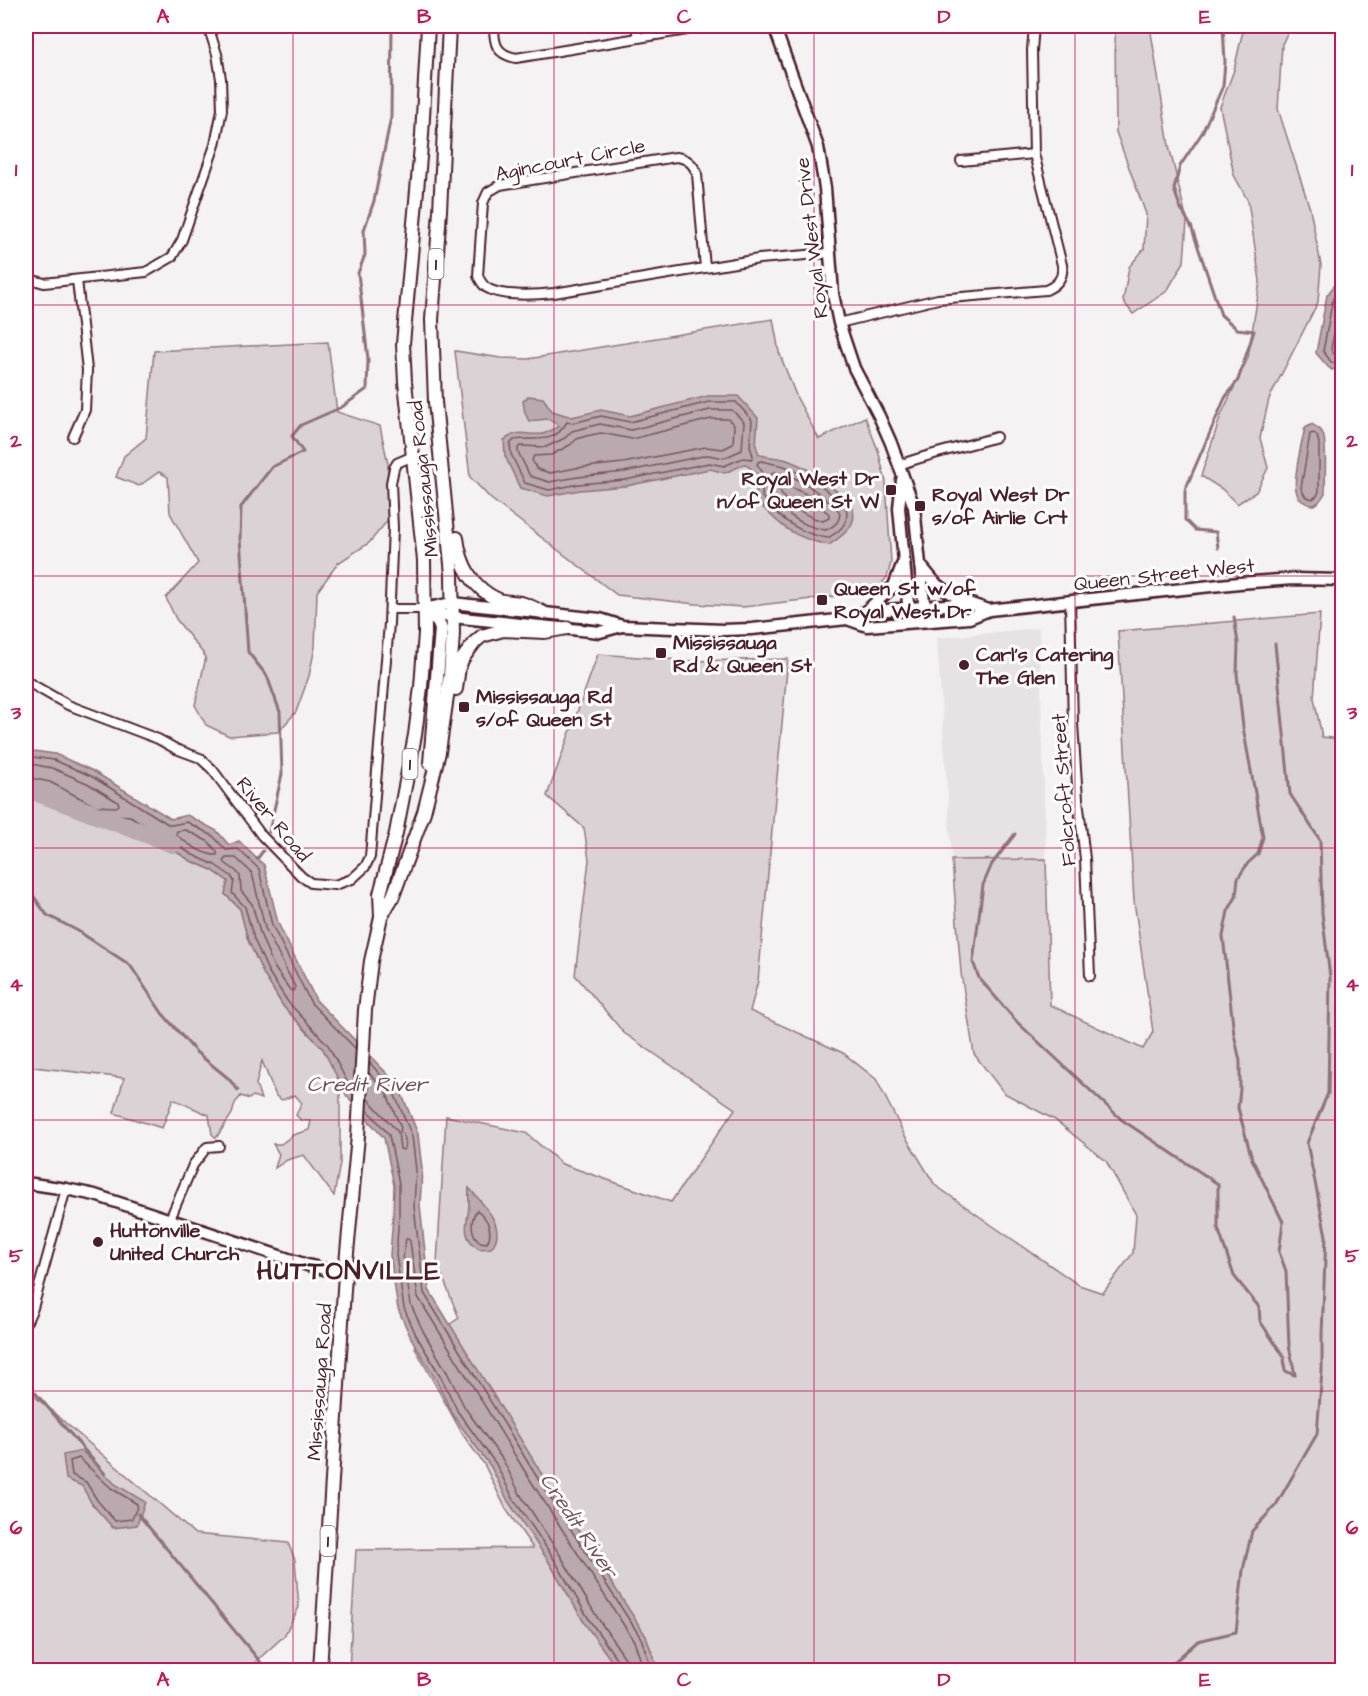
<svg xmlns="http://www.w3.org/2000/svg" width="1368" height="1696" font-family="'Architects Daughter',sans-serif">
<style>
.built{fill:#e7e2e3}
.green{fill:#dbd2d5;stroke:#927880;stroke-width:1.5}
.water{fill:#baa9ae;stroke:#8d727a;stroke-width:1.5}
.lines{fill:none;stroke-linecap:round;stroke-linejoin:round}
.shore{stroke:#77565f;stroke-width:1.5}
.stream{stroke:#8d727a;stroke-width:3}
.river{stroke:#baa9ae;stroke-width:18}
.street-casing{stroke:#4a1f2b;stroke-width:12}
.secondary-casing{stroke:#4a1f2b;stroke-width:15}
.primary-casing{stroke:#4a1f2b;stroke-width:16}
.street{stroke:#fff;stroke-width:8}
.secondary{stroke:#fff;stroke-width:10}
.primary{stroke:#fff;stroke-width:12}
.grid{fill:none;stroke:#c2185b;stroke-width:1.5;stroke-opacity:0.55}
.poi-dot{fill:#4a1f2b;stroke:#fff;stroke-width:2}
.labels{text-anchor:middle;stroke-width:6;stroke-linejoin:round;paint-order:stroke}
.shield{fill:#fff;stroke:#80626b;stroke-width:1.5}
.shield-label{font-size:18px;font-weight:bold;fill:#4a1f2b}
.street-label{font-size:20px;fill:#4a1f2b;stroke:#fff}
.poi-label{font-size:20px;font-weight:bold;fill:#4a1f2b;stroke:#fff;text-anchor:start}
.water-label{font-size:21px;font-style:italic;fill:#714f59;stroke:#fff}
.district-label{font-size:26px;font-weight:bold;letter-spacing:1.5px;fill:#4a1f2b;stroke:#fff}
.neatline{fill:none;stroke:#c2185b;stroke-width:2}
.grid-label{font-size:20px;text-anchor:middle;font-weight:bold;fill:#c2185b}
</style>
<rect width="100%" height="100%" fill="#f4f2f2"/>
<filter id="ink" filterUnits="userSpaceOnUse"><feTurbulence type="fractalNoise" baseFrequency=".0167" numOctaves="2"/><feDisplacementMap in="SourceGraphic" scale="12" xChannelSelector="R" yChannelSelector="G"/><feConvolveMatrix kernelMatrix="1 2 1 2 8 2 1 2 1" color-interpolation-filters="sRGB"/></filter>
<g filter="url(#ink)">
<polygon class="built" points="1039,628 1046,859 952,860 937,638"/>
<g class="green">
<polygon points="1115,26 1150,26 1169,146 1187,221 1184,262 1167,291 1133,314 1123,301 1129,267 1144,249 1146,214 1116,132"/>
<polygon points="1244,26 1291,26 1282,44 1278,109 1310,209 1321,265 1318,302 1269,399 1260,438 1268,468 1256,492 1237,504 1222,489 1201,476 1221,415 1248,358 1260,281 1248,201 1234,175 1220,107 1234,70"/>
<polygon points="773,319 779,352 797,398 819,439 865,417 878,450 886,482 891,563 887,577 881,585 867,592 855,594 743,607 696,604 617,595 491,499 470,477 455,351 501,358 528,359"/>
<polygon points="328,342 337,412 380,426 388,464 388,520 369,543 338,563 317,592 315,647 309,676 296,712 278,732 229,736 206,725 195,705 206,657 176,619 166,598 198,563 170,513 168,477 159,472 139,486 116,477 124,456 146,438 154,351"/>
<polygon points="1320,614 1314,698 1322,737 1342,739 1342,1670 349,1670 356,1550 533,1548 506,1509 484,1464 463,1435 415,1348 459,1318 437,1263 446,1116 526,1133 562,1164 671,1202 735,1109 624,1033 575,975 589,860 584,828 547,796 598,654 693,661 788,659 758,981 750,1011 843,1053 876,1079 905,1136 935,1185 993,1226 1079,1285 1103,1293 1133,1253 1136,1215 1106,1161 1055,1120 1004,1093 974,1054 961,973 952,860 1046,859 1050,1005 1143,1049 1153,1032 1134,901 1118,631"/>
<polygon points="26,790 44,795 92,819 127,821 191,861 212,870 228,881 225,894 240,909 248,940 263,973 283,1006 323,1049 340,1080 340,1163 334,1196 304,1155 287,1160 275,1168 279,1154 273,1144 281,1144 293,1135 309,1130 311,1121 301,1120 296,1115 302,1103 295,1095 282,1100 276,1096 262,1061 256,1084 261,1099 253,1096 249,1099 241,1096 235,1103 232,1114 216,1138 212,1134 209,1115 173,1099 162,1128 114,1113 124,1078 26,1066 26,1055 31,1053 34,1022 26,1021"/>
<polygon points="26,1389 195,1534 288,1543 295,1560 299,1607 284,1636 252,1665 252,1670 26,1670"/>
</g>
<g class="water">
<polygon points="1342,278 1342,365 1332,370 1328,367 1316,353 1327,295 1336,283"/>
<path d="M529 396 543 398 552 411 572 417 601 410 630 416 708 396H738L758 418 756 446 759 454C768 458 778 457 787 460 805 466 820 476 834 489 839 493 848 499 851 505 861 524 842 536 829 545 793 538 780 526 756 500L757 474 745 464 725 473 710 469 626 486 580 490 548 496 520 488 505 456 504 440C521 428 524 436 542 434 548 433 555 428 560 426L548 419 529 421 525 413 523 401Z"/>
<path d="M1312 424C1316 427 1321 429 1323 434 1327 442 1325 481 1325 493 1321 500 1316 508 1308 504 1302 502 1297 498 1296 490 1293 480 1302 440 1305 428Z"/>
<polygon points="26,750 55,754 93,771 171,819 187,815 217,831 229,845 239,841 257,859 264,865 278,923 316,1000 398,1085 418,1134 422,1169 420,1205 429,1290 540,1471 646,1636 658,1670 618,1670 585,1624 549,1562 508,1501 491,1467 453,1415 436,1380 411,1338 398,1309 390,1255 393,1216 394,1185 384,1138 346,1095 323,1049 283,1006 263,973 248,940 240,909 225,894 228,881 212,870 191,861 127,821 92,819 44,795 26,790"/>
<path d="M469 1188C482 1203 509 1228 491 1248L479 1249C464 1239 465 1229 468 1214 470 1205 468 1197 469 1188Z"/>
<polygon points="82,1451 115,1484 145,1502 137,1525 113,1528 92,1504 82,1486 66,1479 63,1455"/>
</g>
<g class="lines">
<g class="shore">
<polyline points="1342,286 1333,298 1323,351 1332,363 1342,360"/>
<polyline points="1342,297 1340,301 1331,349 1334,354 1342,353"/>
<path d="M709 402H736L752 420 750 446 753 456 752 459 743 458 724 466 709 463 625 480 579 484 549 490 525 483 511 454 510 444 514 440C536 436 553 446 567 422L573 423 601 416 630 422Z"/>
<polygon points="710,410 732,410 744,422 742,450 724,458 708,455 624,472 578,477 549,482 530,476 518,452 518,448 520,446 546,447 565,438 572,431 600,424 631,430"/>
<polygon points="711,419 728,419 734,425 733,444 723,449 706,447 623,463 576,468 550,473 537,469 532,460 534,456 551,455 570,445 577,439 586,436 601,433 632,439"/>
<polygon points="1314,433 1317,436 1319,443 1319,491 1317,496 1312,499 1305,496 1301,488 1310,434"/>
<path d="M761 461 784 466 815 480 846 507C850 523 840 531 828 538 800 534 779 519 762 497L763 473 757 464 758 462Z"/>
<path d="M774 472C800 475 820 494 839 511 842 521 834 526 826 530 803 527 784 513 770 495L771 475Z"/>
<path d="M781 483 806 494 829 514V518L823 521C810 518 779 502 779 486Z"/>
<polyline points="26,756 54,760 91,776 168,824 172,825 187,822 213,836 226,850 238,849 259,869 272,925 311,1003 355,1048"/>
<polyline points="26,763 52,768 87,783 118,802 119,805 116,807 95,806 50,782 26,777"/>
<polyline points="26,784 47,789 93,813 130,816 193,855 215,865 231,876 234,881 232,893 245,907 254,939 268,971 288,1002 328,1045 353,1093"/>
<path d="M186 830 209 842 217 852V855C204 856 187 843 176 835L177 831Z"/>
<polygon points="226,858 236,858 252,873 265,928 295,987 293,991 290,990 274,967 261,936 252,904 241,891 240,876 236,871 225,863 224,860"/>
<polyline points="370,1063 392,1088 412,1136 416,1170 414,1206 424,1293 535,1474 641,1638 652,1670"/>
<path d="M368 1099 398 1132 400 1149 404 1150C407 1145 405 1135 400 1131L401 1128 386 1092 369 1073"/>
<polyline points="367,1109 389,1135 399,1184 399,1216 396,1255 404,1308 416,1335 441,1377 458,1412 496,1464 513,1498 554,1559 590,1621 621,1665 622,1670"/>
<path d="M477 1210C487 1218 494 1230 487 1243L480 1242C470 1234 470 1220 477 1210Z"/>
<polygon points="79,1458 111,1488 137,1504 137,1507 132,1519 115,1521 97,1500 86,1482 72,1475 70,1461"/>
<polyline points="630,1670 627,1661 597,1617 560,1555 520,1494 503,1460 465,1408 448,1374 423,1331 411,1305 403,1255 406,1239 408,1239 410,1241 418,1297 529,1478 634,1641 644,1670"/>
</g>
<g class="stream">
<polyline points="1218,548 1216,532 1195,530 1185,520 1185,490 1225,398 1238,380 1254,331 1237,329 1221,315 1191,226 1180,207 1174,189 1180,166 1202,133 1223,86 1225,62 1223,26"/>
<polyline points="1234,617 1238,643 1237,674 1243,727 1263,837 1258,854 1248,863 1238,878 1236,897 1228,911 1223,936 1234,1034 1240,1061 1240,1089 1238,1108 1252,1159 1283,1222 1279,1252 1286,1271 1289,1346 1295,1375"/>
<polyline points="269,832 282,774 280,712 267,676 248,652 240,538 241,507 272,467 303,452 292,436 301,425 342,407 367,389 368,359 358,273 365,255 364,230 374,201 391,117 392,26"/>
<polyline points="1015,834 992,864 983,885 973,962 979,978 1017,1022 1122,1120 1218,1184 1218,1228 1234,1276 1259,1307 1260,1321 1284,1357 1285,1371 1295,1375"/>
<polyline points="257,859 263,851"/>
<polyline points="26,886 47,915 78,931 130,965 162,1013 196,1052 228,1078 238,1090"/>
<polyline points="26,1382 105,1474"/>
<polyline points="138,1514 267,1670"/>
<polyline points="1165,1670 1198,1641 1236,1632 1243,1570 1252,1531 1276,1505 1317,1434 1322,1371 1322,1334 1326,1236 1307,1143 1328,1093 1330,977 1322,913 1320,840 1290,794 1275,644"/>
</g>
<polyline class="river" points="26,793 33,791 173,844"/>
<defs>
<g id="street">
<path d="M494 26C494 44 496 54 516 58L687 30 705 26"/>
<polyline points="636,26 638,38"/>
<polyline points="915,26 922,29 941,26"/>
<polyline points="961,161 1034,154"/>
<path d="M705 268 697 174C693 163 687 158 676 157L500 185 488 192 483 203 478 276C480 280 482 285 487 288 501 297 537 295 554 293L759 259 830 253"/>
<polyline points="26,278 44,283 146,272 172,257 182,240 215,145 222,110 221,79 217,54 208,26"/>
<path d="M839 323 938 299 1046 290C1057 285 1064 278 1062 265L1034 154 1032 50 1034 26"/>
<polyline points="73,437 85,410 87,370 77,280"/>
<path d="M899 465C931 453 964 447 996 437"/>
<polyline points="1070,601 1073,724 1078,799 1085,859 1090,976"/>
<polyline points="390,609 425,609"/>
<polyline points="26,681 68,705 158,739 176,749 200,758 212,769 262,836 302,877 311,883 335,885 352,879 365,867 370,857 389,623 393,528 391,483 394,468 397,463 413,456"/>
<polyline points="170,1219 193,1165 207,1147 219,1146"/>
<polyline points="27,1321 33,1308 66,1189"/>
</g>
<g id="secondary">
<polyline points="774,26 818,147 825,188 833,294 839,323 854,368 879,416 891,443 914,507 926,621"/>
<polyline points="902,480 899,508 909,614"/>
<polyline points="922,567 937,585 968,603"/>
<polyline points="425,609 452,603 600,619 622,626 723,630 752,629 847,619 865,612 968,603 989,610"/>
<polyline points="427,610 452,617 600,632 622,626"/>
<polyline points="865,612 894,586 902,565"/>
<polyline points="847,619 867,626 969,618 989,610 1239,583 1293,579 1342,580"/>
<polyline points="26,1183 66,1189 95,1195 307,1265 345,1274"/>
</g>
<g id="primary">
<path d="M457 538C460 565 473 589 499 600 508 603 518 601 527 605 533 607 538 610 544 613"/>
<polyline points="425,609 438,622 441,629 430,763"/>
<polyline points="456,689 459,667 463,658 475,642 482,636 503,630 545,632 567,628"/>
<polyline points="381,916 380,894 396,833 415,735 421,687 425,633 424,560 405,382 403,344 422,135 428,26"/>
<polyline points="320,1670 345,1274 358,1136 365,1010 371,961 381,917 393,896 424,812 439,752 450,676 453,634 452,574 435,402 432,320 440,211 449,26"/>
</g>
</defs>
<use href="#street" class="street-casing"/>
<use href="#secondary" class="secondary-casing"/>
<use href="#primary" class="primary-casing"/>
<use href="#street" class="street"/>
<use href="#secondary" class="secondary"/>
<use href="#primary" class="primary"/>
</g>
</g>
<path class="grid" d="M293 26V1670M554 26V1670M814 26V1670M1075 26V1670M26 305H1342M26 576H1342M26 848H1342M26 1120H1342M26 1391H1342"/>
<g class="poi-dot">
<rect x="885" y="484" width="12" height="12" rx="3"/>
<rect x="914" y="500" width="12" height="12" rx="3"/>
<rect x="816" y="594" width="12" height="12" rx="3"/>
<rect x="655" y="647" width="12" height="12" rx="3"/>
<circle cx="964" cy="665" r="6"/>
<rect x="458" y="701" width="12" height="12" rx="3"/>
<circle cx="98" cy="1242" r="6"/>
</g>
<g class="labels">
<g class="shield">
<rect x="428.5" y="249" width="15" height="30" rx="4.5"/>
<rect x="402.5" y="749" width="15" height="30" rx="4.5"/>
<rect x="320.5" y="1526" width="15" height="30" rx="4.5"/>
</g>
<g class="shield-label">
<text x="436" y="270">1</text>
<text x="410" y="770">1</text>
<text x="328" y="1547">1</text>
</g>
<g class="street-label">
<text transform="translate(570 159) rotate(-11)" y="7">Agincourt Circle</text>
<text transform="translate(811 238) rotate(-97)" y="7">Royal West Drive</text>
<text transform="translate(423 479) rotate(-96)" y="7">Mississauga Road</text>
<text transform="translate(1164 574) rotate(-6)" y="7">Queen Street West</text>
<text transform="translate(1063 790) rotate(-94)" y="7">Folcroft Street</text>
<text transform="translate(274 819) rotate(50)" y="7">River Road</text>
<text transform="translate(319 1382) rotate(-86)" y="7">Mississauga Road</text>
</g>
<g class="poi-label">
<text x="879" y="485" text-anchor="end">Royal West Dr<tspan x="879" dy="23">n/of Queen St W</tspan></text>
<text x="932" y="501">Royal West Dr<tspan x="932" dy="23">s/of Airlie Crt</tspan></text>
<text x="834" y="595">Queen St w/of<tspan x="834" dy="23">Royal West Dr</tspan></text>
<text x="673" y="649">Mississauga<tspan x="673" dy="23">Rd &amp; Queen St</tspan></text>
<text x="976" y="661">Carl's Catering<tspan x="976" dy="23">The Glen</tspan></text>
<text x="476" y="703">Mississauga Rd<tspan x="476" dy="23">s/of Queen St</tspan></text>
<text x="110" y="1237">Huttonville<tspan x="110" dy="23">United Church</tspan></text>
</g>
<g class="water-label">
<text x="367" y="1091">Credit River</text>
<text transform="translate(579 1525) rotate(56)" y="7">Credit River</text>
</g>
<g class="district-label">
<text x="349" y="1279">HUTTONVILLE</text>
</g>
</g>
<rect width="1368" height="1696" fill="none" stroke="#fff" stroke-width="66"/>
<rect x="33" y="33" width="1302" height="1630" class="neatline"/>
<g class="grid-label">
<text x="163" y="23">A</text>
<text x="424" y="23">B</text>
<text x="684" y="23">C</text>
<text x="944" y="23">D</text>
<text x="1205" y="23">E</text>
<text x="16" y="176">1</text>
<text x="1352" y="176">1</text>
<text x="16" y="447">2</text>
<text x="1352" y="447">2</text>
<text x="16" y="719">3</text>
<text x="1352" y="719">3</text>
<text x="16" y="991">4</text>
<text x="1352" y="991">4</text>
<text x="16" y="1262">5</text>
<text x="1352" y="1262">5</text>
<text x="16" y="1534">6</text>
<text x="1352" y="1534">6</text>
<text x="163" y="1686">A</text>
<text x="424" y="1686">B</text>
<text x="684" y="1686">C</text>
<text x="944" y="1686">D</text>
<text x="1205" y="1686">E</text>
</g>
</svg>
